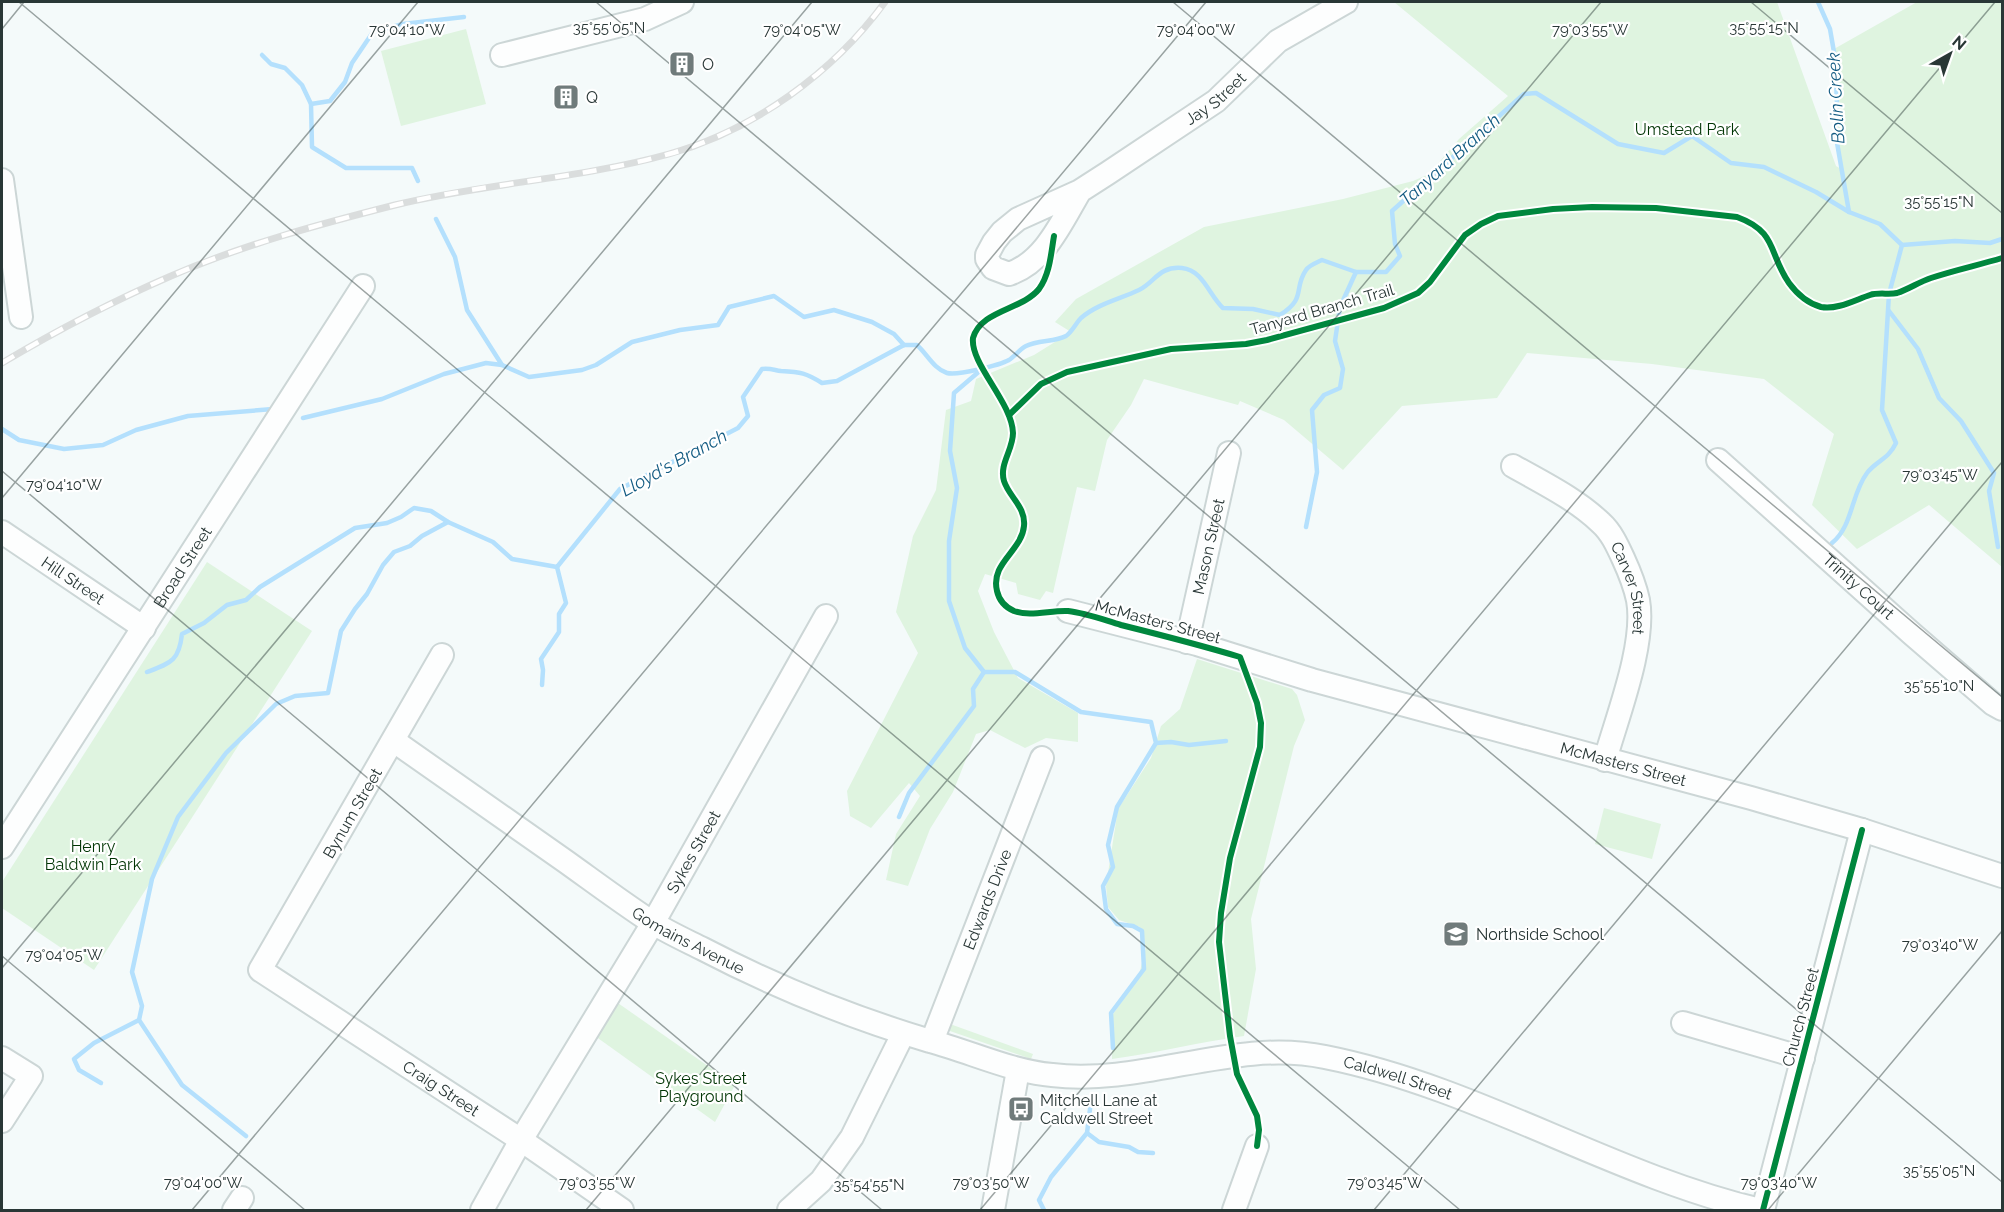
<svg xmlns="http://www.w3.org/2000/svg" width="2004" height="1212" font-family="Raleway,sans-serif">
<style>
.green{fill:#dff4e0}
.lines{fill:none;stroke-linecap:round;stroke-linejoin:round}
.stream{stroke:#b4e0fd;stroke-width:4.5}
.minor-casing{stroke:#ccd6d6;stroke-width:26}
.minor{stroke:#fdfefe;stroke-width:22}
.rail-casing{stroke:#dadddd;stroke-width:7}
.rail{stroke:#fff;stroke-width:4.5;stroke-dasharray:14;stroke-linecap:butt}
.cycleway-casing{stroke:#fff;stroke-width:10}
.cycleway{stroke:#00873e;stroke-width:6}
.ticks{fill:none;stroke:#293736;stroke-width:1.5;stroke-opacity:0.45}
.labels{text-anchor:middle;stroke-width:4.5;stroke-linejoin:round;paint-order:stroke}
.poi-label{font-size:16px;fill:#293736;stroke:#fff;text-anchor:start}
.street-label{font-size:16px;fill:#293736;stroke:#fff}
.park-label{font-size:16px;fill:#013504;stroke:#fff}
.water-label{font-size:18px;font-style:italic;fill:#135b82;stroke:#fff}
.ticks-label{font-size:15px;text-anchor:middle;fill:#293736;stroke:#fff;stroke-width:4.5;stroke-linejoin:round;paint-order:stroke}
</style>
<rect width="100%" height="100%" fill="#f4fafa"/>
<g class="green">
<polygon points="1394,2 1777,2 1836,166 1843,170 1837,141 1834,49 1917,2 2002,2 2002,567 1929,505 1857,549 1812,505 1834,434 1764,379 1652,364 1527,353 1497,398 1402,406 1343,470 1284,420 1240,401 1238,405 1144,379 1131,405 1107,440 1095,491 1077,487 1053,593 1046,591 1040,600 1018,594 1016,583 985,574 978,591 994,632 1018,678 1078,713 1078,742 1046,738 1025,748 990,730 976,734 953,792 930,829 908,886 886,880 896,834 920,796 909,783 871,828 850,816 847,791 918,653 896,612 913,536 936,490 946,410 971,401 976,379 1034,355 1071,332 1055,322 1076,299 1204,227 1343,199 1413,181 1429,174 1459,139 1508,96"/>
<polygon points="466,29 486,104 401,126 381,51"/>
<polygon points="207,562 312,631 94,970 2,908 2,882"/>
<path d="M1197 659 1292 689 1297 695 1305 720 1294 746 1251 919 1256 969 1244 1036C1200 1042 1156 1053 1112 1059L1113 1014 1138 979 1146 947 1140 927 1119 920 1108 907 1106 886 1118 809 1151 758 1161 726 1180 709Z"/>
<polygon points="1604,808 1661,824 1652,859 1595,844"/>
<polygon points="615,1001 735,1085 715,1122 595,1036"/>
<polygon points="950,1024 1033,1054 1031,1059 947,1030"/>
</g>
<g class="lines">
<g class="stream">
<polyline points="1818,2 1830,29 1835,58 1837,104 1835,131 1849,212 1880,224 1902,245 1955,241 1990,243 2002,239"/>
<polyline points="262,55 271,64 285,68 302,85 311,104 312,147 346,168 412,168 418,181"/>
<polyline points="311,104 330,101 345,82 352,63 373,32 403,24 464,17"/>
<polyline points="436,219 455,257 467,310 502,365"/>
<polyline points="1889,311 1918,349 1939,398 1961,421 1994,473 1989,491 1998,547"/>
<polyline points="982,369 954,393 950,451 957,488 949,541 949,601 965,648 984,672 1015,672 1081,712 1151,722 1156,743 1117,807 1108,845 1113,867 1103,886 1106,909 1117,924 1133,926 1142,931 1144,969 1111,1013 1113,1048"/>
<polyline points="303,418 382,399 444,374 486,363 502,365 529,377 582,370 596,365 632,342 680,330 718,325 729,307 774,296 804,317 834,310 872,322 894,334 904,345"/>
<polyline points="2,429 19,440 64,449 103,445 136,430 188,416 273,409"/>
<polyline points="1306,527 1317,472 1312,410 1324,395 1340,388 1343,369 1335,341 1340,307 1356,272"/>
<path d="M1832 543C1853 526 1851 494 1867 473 1877 460 1888 460 1896 443L1882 410 1889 294 1902 245"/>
<path d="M147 672C171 663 179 661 182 634L204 623 227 605 246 600 260 587 355 528 387 523 401 517 414 508 431 511 448 522 493 542 512 559 557 567 620 489 738 428 748 416 743 397 762 369C770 368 774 370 781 371 801 372 806 373 822 383L837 381 904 345H917C927 354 934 369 947 373 957 376 1000 365 1009 360 1015 356 1020 349 1026 346 1038 340 1055 342 1066 336 1072 332 1076 323 1081 318 1097 304 1120 299 1139 290 1155 282 1159 266 1182 268 1203 270 1209 295 1223 308L1253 309 1280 315C1307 298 1293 289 1306 270 1309 265 1316 263 1322 260L1356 272H1386L1400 256 1395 244 1392 211 1524 94 1536 93 1618 144 1664 153 1692 136 1731 163 1764 167 1816 192 1849 212"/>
<polyline points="542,685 543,670 541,659 559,632 559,614 566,603 557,567"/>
<polyline points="1156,743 1171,742 1189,745 1226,741"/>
<polyline points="899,817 909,793 974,706 973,689 984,672"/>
<polyline points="101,1083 79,1070 74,1059 94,1043 139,1020"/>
<polyline points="1087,1133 1099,1142 1129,1147 1138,1152 1153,1153"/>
<polyline points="246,1136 182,1085 139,1020 142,1006 132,972 152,879 178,817 226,753 276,704 295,696 328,693 341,631 355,609 367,594 383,565 394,552 410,546 422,536 448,522"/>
<polyline points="1044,1210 1039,1200 1051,1177 1087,1133 1091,1101"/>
</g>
<defs>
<g id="minor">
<polyline points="502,55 645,19 682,2"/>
<polyline points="2,180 21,317"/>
<path id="s1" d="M1080 191C1062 221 1045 262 1009 274L993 268 987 259V255L994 242 1002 232 1018 219 1080 191 1108 173 1216 101 1278 41 1346 2"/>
<path id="s2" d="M1718 460 1911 633 1993 704 2002 709"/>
<path id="s3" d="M1513 466C1543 483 1576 499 1601 523 1611 532 1617 545 1623 558 1629 571 1635 586 1638 600 1646 644 1617 717 1605 760"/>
<path id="s4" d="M2 532 144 628"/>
<path id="s5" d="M1068 611 1197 644 1312 680 1751 798 1862 830 2002 876"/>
<path id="s6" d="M1187 642 1229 453"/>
<path id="s7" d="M442 655 260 970 521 1140 622 1210"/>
<path id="s8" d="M394 741C451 781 508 821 565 861 593 881 621 902 650 921 667 932 685 940 703 949 774 986 853 1018 930 1041 971 1052 1010 1071 1052 1075 1144 1086 1234 1038 1325 1057 1477 1087 1611 1175 1760 1210"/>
<path id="s9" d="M2 847 363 286"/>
<polyline points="1683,1023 1803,1058"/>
<path id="s10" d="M932 1041 1042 758"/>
<polyline points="2,1058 31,1076 2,1121"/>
<polyline points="234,1210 242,1198"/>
<path id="s11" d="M482 1210 521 1140 653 923 826 616"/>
<polyline points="789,1210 821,1181 852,1137 903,1034"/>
<polyline points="993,1210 1018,1070"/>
<polyline points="1234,1210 1257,1146"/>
<polyline points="1763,1210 1862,830"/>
</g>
</defs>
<use href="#minor" class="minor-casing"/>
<use href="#minor" class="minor"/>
<defs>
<path id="rail" d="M2 363C56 331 113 301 171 276 242 245 320 224 395 205 485 183 579 179 669 154 754 130 833 73 885 2"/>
</defs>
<use href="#rail" class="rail-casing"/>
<use href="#rail" class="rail"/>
<defs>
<g id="cycleway">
<path d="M1054 236C1051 253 1050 274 1039 289 1022 310 981 310 973 338 970 364 1012 402 1013 433 1013 450 999 464 1004 481 1009 497 1026 507 1024 526 1022 551 990 563 997 591 999 600 1005 607 1014 611 1030 617 1051 610 1068 611 1086 613 1104 620 1121 625 1161 635 1200 645 1240 657L1257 703 1261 723 1260 747 1230 858 1221 913 1219 942 1230 1036 1237 1074 1257 1116 1259 1130 1257 1146"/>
<path d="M1009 415 1041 384 1067 372 1171 349 1246 344 1267 340 1384 308 1418 293 1430 282 1465 235 1481 224 1498 216 1553 209 1592 207 1656 208 1737 217C1778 232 1768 253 1789 283 1797 294 1807 303 1821 307 1837 310 1855 300 1870 295 1879 292 1889 295 1897 293 1909 289 1919 282 1931 278 1955 270 1979 265 2002 258"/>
<polyline points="1763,1210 1862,830"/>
</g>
</defs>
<use href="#cycleway" class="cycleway-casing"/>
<use href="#cycleway" class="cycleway"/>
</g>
<path class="ticks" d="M19 2 1460 1210M596 2 2002 1182M1173 2 2002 697M1751 2 2002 213M2 29 24 2M2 471 882 1210M2 498 418 2M2 956 305 1210M2 968 812 2M192 1210 1206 2M586 1210 1601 2M980 1210 1995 2M1374 1210 2002 462M1768 1210 2002 931"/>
<defs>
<symbol id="building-square" viewBox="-11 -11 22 22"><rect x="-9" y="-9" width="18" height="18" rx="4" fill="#707b7b" stroke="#fff"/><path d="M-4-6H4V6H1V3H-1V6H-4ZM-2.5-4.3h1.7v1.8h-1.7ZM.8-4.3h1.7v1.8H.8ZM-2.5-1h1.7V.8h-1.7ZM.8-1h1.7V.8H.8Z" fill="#fff"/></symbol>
<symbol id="school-square" viewBox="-11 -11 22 22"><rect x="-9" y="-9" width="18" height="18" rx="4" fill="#707b7b" stroke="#fff"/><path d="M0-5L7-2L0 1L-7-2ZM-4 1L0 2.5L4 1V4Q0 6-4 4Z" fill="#fff"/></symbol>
<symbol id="bus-square" viewBox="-11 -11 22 22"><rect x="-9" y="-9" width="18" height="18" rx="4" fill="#707b7b" stroke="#fff"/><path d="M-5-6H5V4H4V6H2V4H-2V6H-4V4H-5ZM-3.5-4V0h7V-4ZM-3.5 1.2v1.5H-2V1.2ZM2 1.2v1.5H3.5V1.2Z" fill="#fff"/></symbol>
</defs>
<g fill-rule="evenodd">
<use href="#building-square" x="667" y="49" width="30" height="30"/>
<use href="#building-square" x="551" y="82" width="30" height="30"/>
<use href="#school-square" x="1441" y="919" width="30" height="30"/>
<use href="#bus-square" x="1006" y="1094" width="30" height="30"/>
</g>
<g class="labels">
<g class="poi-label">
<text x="702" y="70">O</text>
<text x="586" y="103">Q</text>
<text x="1476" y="940">Northside School</text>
<text x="1040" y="1106">Mitchell Lane at<tspan x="1040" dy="18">Caldwell Street</tspan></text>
</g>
<g class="street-label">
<text dy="6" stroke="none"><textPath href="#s1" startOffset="424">Jay Street</textPath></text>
<text transform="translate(1322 309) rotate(-16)" y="6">Tanyard Branch Trail</text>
<text dy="6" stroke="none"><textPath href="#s6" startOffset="98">Mason Street</textPath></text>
<text dy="6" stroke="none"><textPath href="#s9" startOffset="333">Broad Street</textPath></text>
<text dy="6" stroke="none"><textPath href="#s4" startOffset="86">Hill Street</textPath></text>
<text dy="6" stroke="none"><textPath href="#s2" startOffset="189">Trinity Court</textPath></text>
<text dy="6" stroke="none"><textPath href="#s3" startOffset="178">Carver Street</textPath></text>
<text transform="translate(1158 621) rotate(15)" y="6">McMasters Street</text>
<text dy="6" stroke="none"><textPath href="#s5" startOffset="576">McMasters Street</textPath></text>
<text transform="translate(352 813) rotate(-60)" y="6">Bynum Street</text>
<text dy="6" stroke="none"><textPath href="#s11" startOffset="416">Sykes Street</textPath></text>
<text dy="6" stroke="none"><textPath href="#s10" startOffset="152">Edwards Drive</textPath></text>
<text dy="6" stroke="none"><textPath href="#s8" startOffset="356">Gomains Avenue</textPath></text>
<text transform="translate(1800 1017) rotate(-75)" y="6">Church Street</text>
<text dy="6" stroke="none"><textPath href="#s8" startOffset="1096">Caldwell Street</textPath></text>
<text dy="6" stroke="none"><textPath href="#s7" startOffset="580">Craig Street</textPath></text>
</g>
<g class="park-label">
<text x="1687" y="135">Umstead Park</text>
<text x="93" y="852">Henry<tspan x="93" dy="18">Baldwin Park</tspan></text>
<text x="701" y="1084">Sykes Street<tspan x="701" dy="18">Playground</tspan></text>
</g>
<g class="water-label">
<text transform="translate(1836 98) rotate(-93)" y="6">Bolin Creek</text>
<text transform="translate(1450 160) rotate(-42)" y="6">Tanyard Branch</text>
<text transform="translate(674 463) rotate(-29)" y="6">Lloyd's Branch</text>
</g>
</g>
<g class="ticks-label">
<text x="609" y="33">35°55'05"N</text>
<text x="1764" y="33">35°55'15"N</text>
<text x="407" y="35">79°04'10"W</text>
<text x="802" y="35">79°04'05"W</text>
<text x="1196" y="35">79°04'00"W</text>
<text x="1590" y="35">79°03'55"W</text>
<text x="1939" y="207">35°55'15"N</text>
<text x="1940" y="480">79°03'45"W</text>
<text x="64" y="490">79°04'10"W</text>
<text x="1939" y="691">35°55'10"N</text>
<text x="1940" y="950">79°03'40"W</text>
<text x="64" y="960">79°04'05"W</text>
<text x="1939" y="1176">35°55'05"N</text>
<text x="203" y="1188">79°04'00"W</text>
<text x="597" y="1188">79°03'55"W</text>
<text x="991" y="1188">79°03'50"W</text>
<text x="1385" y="1188">79°03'45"W</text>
<text x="1779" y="1188">79°03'40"W</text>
<text x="869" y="1190">35°54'55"N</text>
</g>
<rect width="2004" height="1212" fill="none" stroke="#293736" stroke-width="6"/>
<g transform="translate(1950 54) rotate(40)" stroke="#ffffff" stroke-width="4.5" paint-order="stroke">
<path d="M0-4.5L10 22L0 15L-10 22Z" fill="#293736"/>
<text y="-9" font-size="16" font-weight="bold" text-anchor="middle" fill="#293736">N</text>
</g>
</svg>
